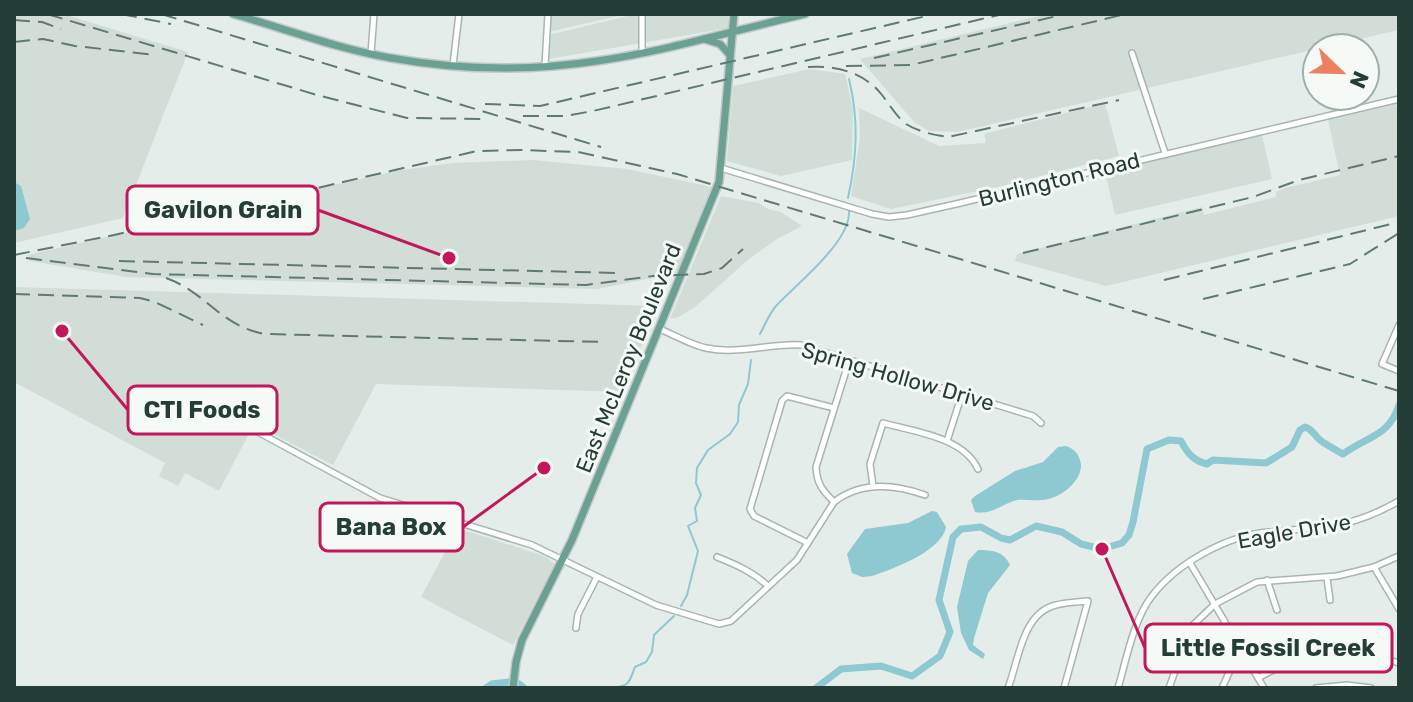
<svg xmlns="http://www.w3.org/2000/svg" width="1413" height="702" font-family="Rubik,sans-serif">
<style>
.built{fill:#d2ddd8}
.water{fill:#8ec8d0}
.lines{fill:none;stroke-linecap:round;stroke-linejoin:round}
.stream{stroke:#8ec8d0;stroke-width:2}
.river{stroke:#8ec8d0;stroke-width:7}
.minor-casing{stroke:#a7b5b0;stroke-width:8}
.major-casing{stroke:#c2c9c7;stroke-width:10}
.minor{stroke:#fff;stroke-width:5}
.major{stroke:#6aa192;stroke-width:7}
.rail{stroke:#5f7a72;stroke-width:2;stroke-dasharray:16 8;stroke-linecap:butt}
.labels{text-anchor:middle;stroke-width:6;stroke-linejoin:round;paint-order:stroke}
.street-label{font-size:22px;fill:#243e37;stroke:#f5faf7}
.leader{fill:none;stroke:#c2185b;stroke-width:3}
.callout-dot{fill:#c2185b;stroke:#f5faf7;stroke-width:3}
.callout{fill:#f5faf7;stroke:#c2185b;stroke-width:3}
.callout-label{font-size:24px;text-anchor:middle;font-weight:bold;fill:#243e37}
</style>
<rect width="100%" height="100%" fill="#e4ede9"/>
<g class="built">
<polygon points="14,14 63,14 188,52 123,218 14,243"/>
<polygon points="550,14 626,14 549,32"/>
<polygon points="636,14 728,14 728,28 549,59 548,35"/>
<polygon points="1047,14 1399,14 1399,30 958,132 929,131 914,122 860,59"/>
<polygon points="810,69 845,74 853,109 852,160 781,176 727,161 733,86"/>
<polygon points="1105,103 1119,156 998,187 891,209 851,196 860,138 859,108 939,146 986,143 984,134"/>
<polygon points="1399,103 1399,216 1106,286 1015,261 1017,254 1202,207 1204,215 1276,197 1276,192 1285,188 1340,175 1328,120"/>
<polygon points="1262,135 1272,179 1115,215 1105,172"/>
<polygon points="533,160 627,169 712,187 677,273 597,289 126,277 30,261 28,255 395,171 453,163"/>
<polygon points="721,196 759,203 768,209 781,212 802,226 777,239 749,259 695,307 679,317 670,319"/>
<polygon points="14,287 658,306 622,392 376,384 333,465 183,387 180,393 251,430 219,491 185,473 178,486 159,476 165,463 14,382"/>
<polygon points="458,528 544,556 555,564 513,645 421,597"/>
</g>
<g class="water">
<polygon points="14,182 21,186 30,219 24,228 14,231"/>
<path d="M1066 446C1075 449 1079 454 1081 464 1082 482 1059 499 1042 500 1034 501 1025 499 1017 500 1001 504 993 515 975 512L971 500 975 496 1015 471 1043 462 1058 447Z"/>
<path d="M932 511 937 512 946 527C942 551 893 569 872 576L862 577 852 573 847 554 865 529 908 523Z"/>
<path d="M978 550C991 550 1004 551 1010 565L988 593 974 638 973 645 985 654 983 659 969 650 961 633 957 607 968 561Z"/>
</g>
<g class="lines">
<g class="stream">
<path d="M848 198C857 157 859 120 849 79"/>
<path d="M760 334C765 325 769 314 776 306 796 284 851 242 849 211"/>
<polyline points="681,606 687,595 698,551 688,526 697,521 695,508 701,495 696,483 697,468 708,450 730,434 738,422 739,405 748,384 751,360"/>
<path d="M607 688C629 686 628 686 635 667L646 662 652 652 654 635 674 616"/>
</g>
<g class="river">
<polyline points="519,684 524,688"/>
<polyline points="486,688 492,684 509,682"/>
<path d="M816 688 841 669 881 666 912 676 940 656 950 632 939 600 953 537 961 529 981 527 1001 538 1010 540 1036 526 1062 532 1081 544 1102 549 1122 543 1129 535 1133 522 1147 449 1169 440 1181 441C1187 453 1194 461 1207 464L1213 460 1266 463 1292 447 1300 430 1305 427C1314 430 1313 434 1320 440 1322 442 1339 452 1343 454 1367 436 1389 437 1399 405"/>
</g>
<defs>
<g id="minor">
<polyline points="642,14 642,53"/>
<polyline points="1132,53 1165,153"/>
<polyline points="371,54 374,14"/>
<polyline points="453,65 459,14"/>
<polyline points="545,66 548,14"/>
<polyline points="721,168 872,214 889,217 907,215 956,204 1399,99"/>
<polyline points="1399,325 1382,364 1399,371"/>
<path d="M660 329C674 335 691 345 706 348 738 355 770 343 801 345L1033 416 1041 423"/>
<path d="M247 426 380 498 532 545 656 605 719 624 731 621 797 560 834 502C861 481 894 484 925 495"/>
<polyline points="947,441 962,394"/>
<path d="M873 486 870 464 883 423C915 432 963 437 978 469"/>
<path d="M834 502C822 490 817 484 816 467L849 361"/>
<polyline points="808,543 754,516 750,509 782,401 787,396 834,408"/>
<path d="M717 557C737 565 753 572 768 586"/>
<polyline points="1190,563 1264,688"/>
<polyline points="1374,567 1399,609"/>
<polyline points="1327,578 1330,600"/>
<polyline points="1267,580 1277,610"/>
<polyline points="576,628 578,614 597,577"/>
<path d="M1258 678C1302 653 1350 646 1399 663"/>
<path d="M1008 688C1019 660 1022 613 1056 605 1066 602 1078 602 1088 601L1064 688"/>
<path d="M1118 688C1126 661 1134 618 1152 596 1177 563 1228 535 1269 532 1322 527 1350 529 1399 501"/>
<polyline points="1169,688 1191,627 1215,604 1257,582 1337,576 1374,567 1399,556"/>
<polyline points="1222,688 1233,664 1245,656"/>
<polyline points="1316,688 1347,685 1371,688"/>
</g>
<g id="major">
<path d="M233 14C286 29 338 49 391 58 458 70 530 71 597 61 667 51 736 30 805 14"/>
<polyline points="704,39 720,44 730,55"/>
<polyline points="513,688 516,662 522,640 572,540 719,182 734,14"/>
</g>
</defs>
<use href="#minor" class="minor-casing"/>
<use href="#major" class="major-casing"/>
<use href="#minor" class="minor"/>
<use href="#major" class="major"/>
<g class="rail">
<polyline points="47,14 317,95 407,118 488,119"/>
<polyline points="121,14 171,24"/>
<polyline points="161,14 601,147"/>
<polyline points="14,20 42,22 61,29"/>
<polyline points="14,42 43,39 75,46 156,55"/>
<polyline points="874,58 1066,14"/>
<polyline points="846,66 911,65 1126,14"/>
<path d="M808 67C835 65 864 72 882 95 890 105 896 116 906 124 919 132 934 135 948 137L1119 100"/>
<polyline points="485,104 540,106 935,14"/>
<polyline points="523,116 565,116 593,111 1003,14"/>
<polyline points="1023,253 1253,197 1299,180 1399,156"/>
<polyline points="14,255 114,235 477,151 521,150 578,152 677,174 1399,391"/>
<polyline points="26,258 153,274 586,285 653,276 704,274 722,268 743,249"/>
<polyline points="119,261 619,273"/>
<path d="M166 278C206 292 220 326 265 334L605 342"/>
<polyline points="1164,280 1399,222"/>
<polyline points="14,294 140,298 155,302 203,325"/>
<polyline points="1203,299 1350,264 1399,233"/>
</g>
</g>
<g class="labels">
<g class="street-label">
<text transform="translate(1059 179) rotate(-14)" y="8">Burlington Road</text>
<text transform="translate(628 358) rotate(-68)" y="8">East McLeroy Boulevard</text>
<text transform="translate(898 376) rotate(16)" y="8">Spring Hollow Drive</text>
<text transform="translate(1294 531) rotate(-10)" y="8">Eagle Drive</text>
</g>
</g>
<path class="leader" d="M449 258L318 210M62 331L128 410M544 468L463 527M1102 549L1145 648"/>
<g class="callout-dot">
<circle cx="449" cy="258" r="8"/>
<circle cx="62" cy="331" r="8"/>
<circle cx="544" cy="468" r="8"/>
<circle cx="1102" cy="549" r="8"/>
</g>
<g class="callout">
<rect x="127" y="186" width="191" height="48" rx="8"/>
<rect x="128" y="386" width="149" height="48" rx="8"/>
<rect x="320" y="503" width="143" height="48" rx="8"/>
<rect x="1145" y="624" width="247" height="48" rx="8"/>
</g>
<g class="callout-label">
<text x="223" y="218">Gavilon Grain</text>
<text x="202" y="418">CTI Foods</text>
<text x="391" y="535">Bana Box</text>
<text x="1268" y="656">Little Fossil Creek</text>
</g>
<rect width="1413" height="702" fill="none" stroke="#243e37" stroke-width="32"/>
<g transform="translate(1341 72) rotate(113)"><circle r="38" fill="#f5faf7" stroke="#a1afaa" stroke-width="2"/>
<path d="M0-6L14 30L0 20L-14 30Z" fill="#ee8062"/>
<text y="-12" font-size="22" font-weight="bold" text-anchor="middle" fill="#243e37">N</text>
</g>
</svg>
